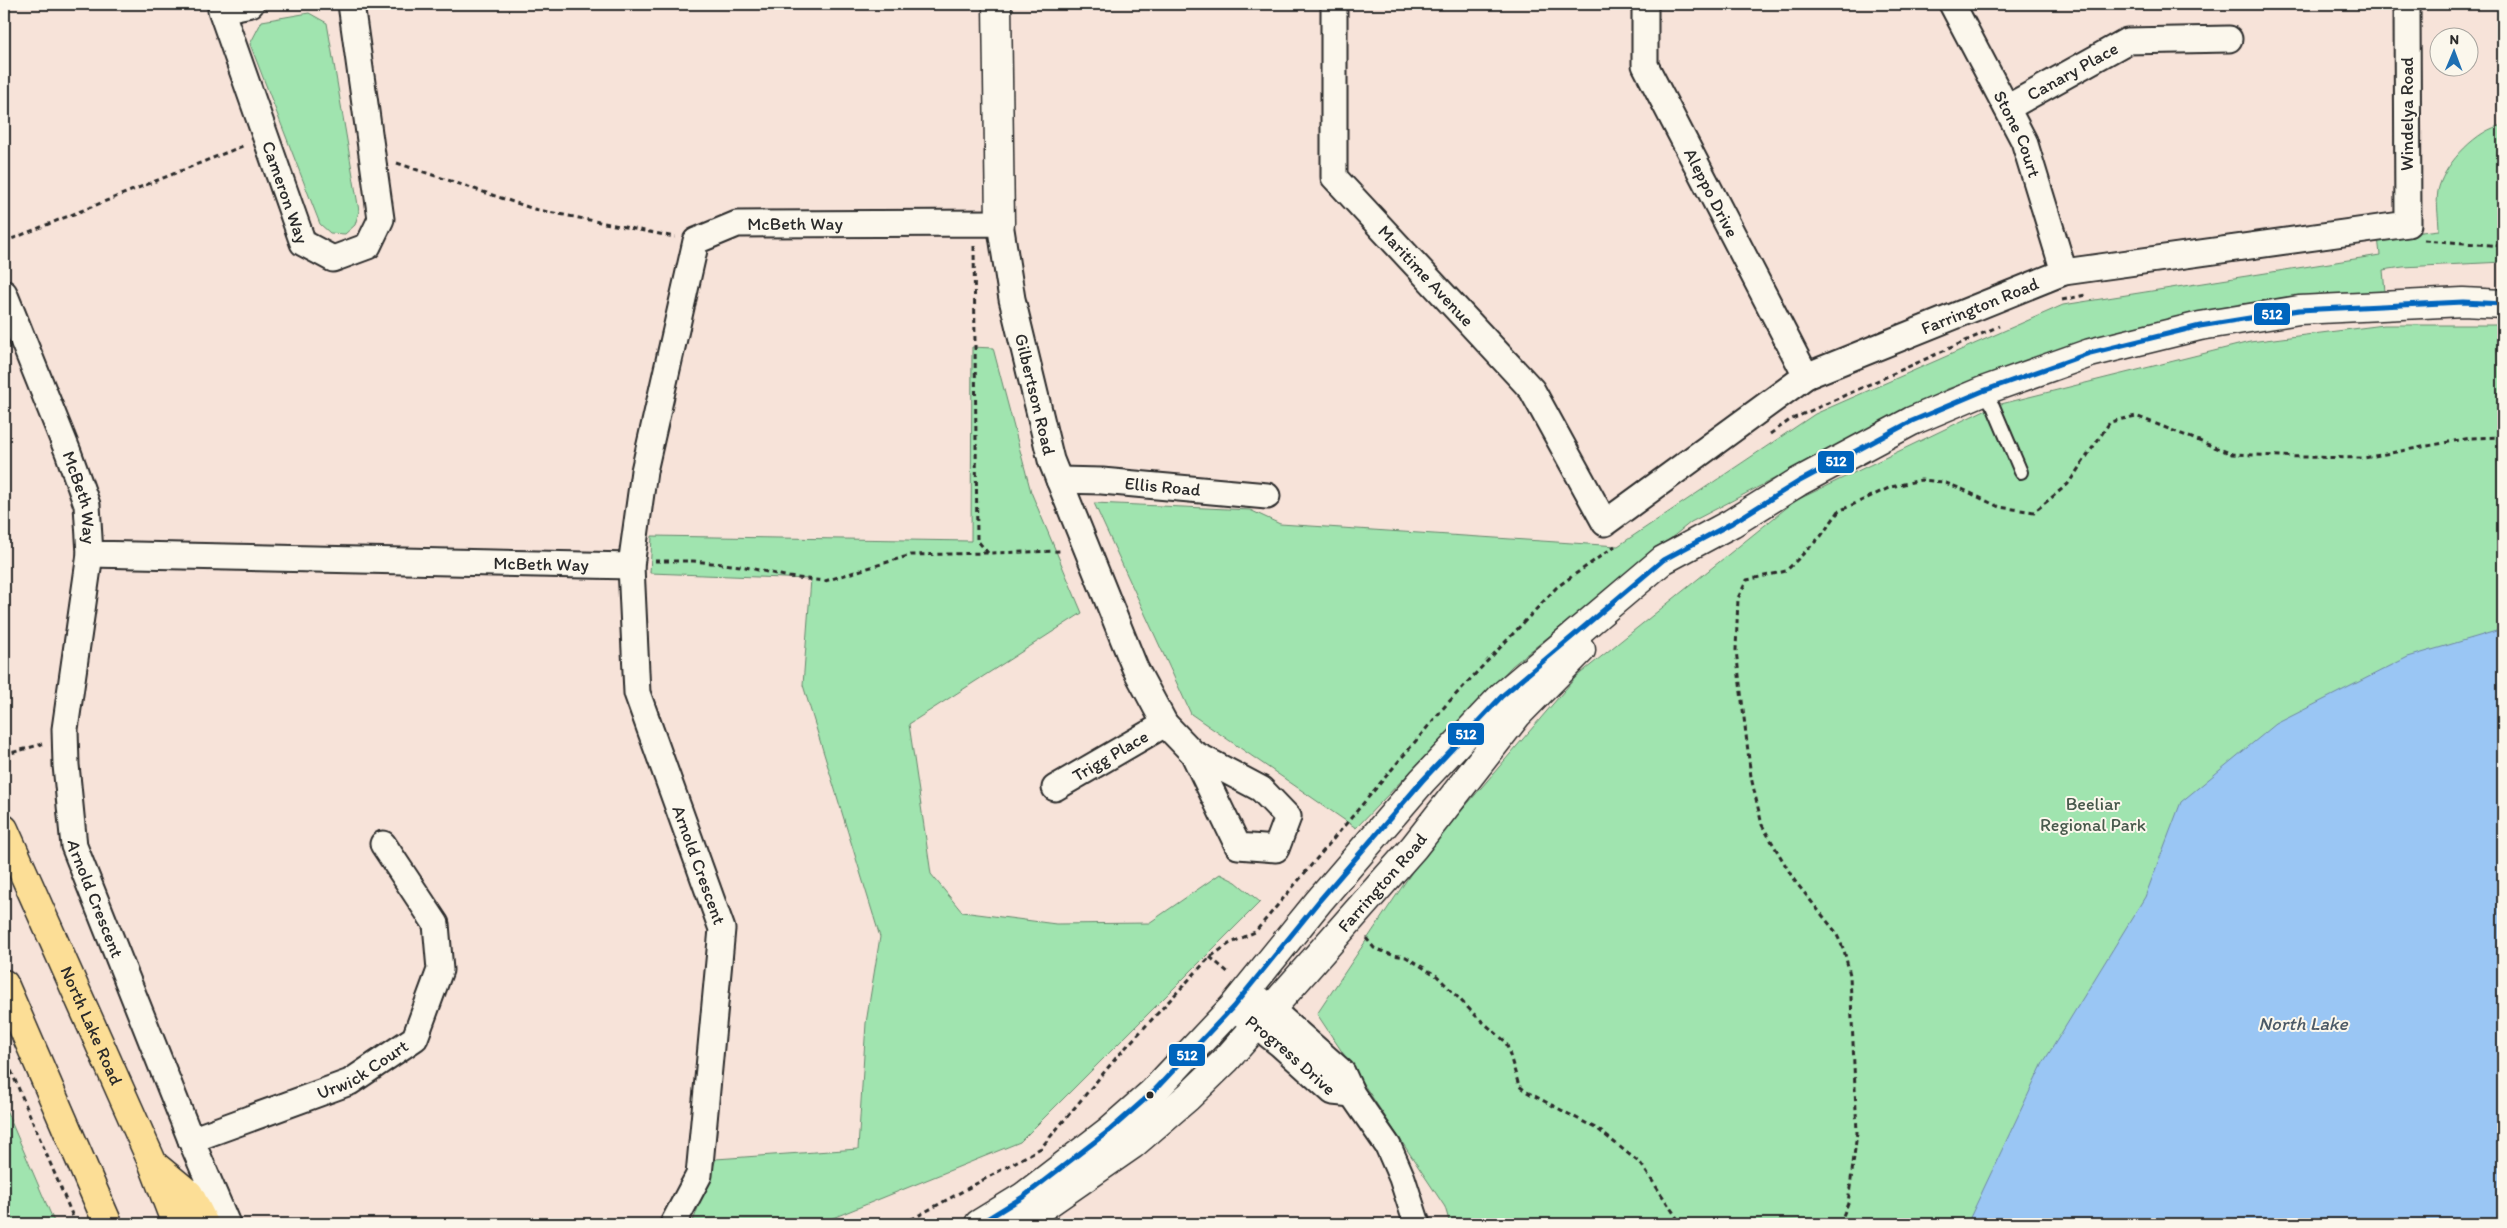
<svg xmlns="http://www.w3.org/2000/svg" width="2507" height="1228" font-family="Itim,sans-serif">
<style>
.green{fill:#a0e4af;stroke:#66886d}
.water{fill:#9ac6f4;stroke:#6e88a4}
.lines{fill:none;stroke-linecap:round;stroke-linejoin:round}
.lane-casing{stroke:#2b2b2b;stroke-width:16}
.street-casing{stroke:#2b2b2b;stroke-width:29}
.secondary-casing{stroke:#2b2b2b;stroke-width:31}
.primary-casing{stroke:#2b2b2b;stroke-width:31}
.path{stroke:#2b2b2b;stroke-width:3;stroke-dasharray:5 4;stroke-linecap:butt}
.lane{stroke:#fbf7ec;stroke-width:12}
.street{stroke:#fbf7ec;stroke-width:25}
.secondary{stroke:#fbf7ec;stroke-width:28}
.primary{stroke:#fcde96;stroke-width:28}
.bus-1-casing{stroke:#fbf7ec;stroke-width:9}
.bus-1{stroke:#0065bd;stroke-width:5}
.bus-dot{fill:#2b2b2b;stroke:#fbf7ec;stroke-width:2}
.labels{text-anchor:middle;stroke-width:4;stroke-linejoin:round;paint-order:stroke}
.street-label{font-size:18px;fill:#2b2b2b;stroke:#fbf7ec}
.park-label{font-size:18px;fill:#48594c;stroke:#fbf7ec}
.water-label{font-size:19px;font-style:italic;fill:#4c5a67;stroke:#fbf7ec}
.line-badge{stroke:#fbf7ec;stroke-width:2}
.badge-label{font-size:14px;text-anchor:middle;font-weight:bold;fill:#fff}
</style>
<rect width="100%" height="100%" fill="#f7e3d9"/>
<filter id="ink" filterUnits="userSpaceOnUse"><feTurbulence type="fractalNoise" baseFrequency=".02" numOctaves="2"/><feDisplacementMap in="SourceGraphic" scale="10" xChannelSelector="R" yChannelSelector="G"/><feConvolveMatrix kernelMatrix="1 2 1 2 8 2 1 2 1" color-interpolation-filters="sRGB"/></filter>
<g filter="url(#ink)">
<g class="green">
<polygon points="309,13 327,23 359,211 355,225 345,234 330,233 320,224 250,44 262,21"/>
<path d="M2503 125V262L2403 267 2383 270 2385 292 2265 301 2079 343 1947 389 1691 522 1512 666 1356 828 1191 714 1094 503 1250 510 1280 524 1618 546 1815 414 2063 305 2380 255 2378 237 2439 230C2439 217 2435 199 2439 187 2446 162 2478 129 2503 125Z"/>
<polygon points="2384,325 2503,325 2503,1224 1450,1224 1445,1207 1317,1014 1422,857 1576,677 1795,501 1993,406 2250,342"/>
<polygon points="972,347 993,348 1031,492 1082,613 909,724 931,874 962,912 1056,924 1149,923 1220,874 1236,882 1260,902 1020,1142 818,1224 692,1224 716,1159 858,1149 866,1023 880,937 803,685 811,579 650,573 652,536 971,541"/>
<polygon points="4,1105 55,1224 4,1224"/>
</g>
<polygon class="water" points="2503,629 2503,1224 1967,1224 2043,1063 2145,897 2181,802 2276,724 2408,657"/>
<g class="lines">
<defs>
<polyline id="lane" points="1983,391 1993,406 2021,472"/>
<g id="street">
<path id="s1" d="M251 4 221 10 303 243 333 259 368 246 381 219 351 4"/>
<path id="s2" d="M1334 4V177L1532 390 1605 523 1806 376 2064 272 2408 224 2407 4"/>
<path id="s3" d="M1645 4V65L1806 376"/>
<path id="s4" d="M1952 4 2024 141 2064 272"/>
<path id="s5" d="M2007 108 2127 41 2229 39"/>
<path id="s6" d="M4 293 68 452 87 505 90 554 631 566 644 471 696 241 737 224 1000 223 1012 299 1051 460 1135 668 1165 724 1193 753 1238 846 1276 849 1288 817 1261 789 1193 753"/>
<path id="s7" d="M1059 480 1102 481 1267 496"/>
<path id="s8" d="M90 554 65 729 66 765 74 846 191 1140 227 1224"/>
<path id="s9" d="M631 566 637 693 722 929 699 1175 673 1224"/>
<path id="s10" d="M1055 788 1165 724"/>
<polyline points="1248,989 1342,1072 1352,1094 1388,1146 1402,1178 1417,1224"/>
<path id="s11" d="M1233 1007 1281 1045 1333 1092 1352 1094"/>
<path id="s12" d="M191 1140 350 1082 415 1038 440 970 436 924 383 844"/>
</g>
<g id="secondary">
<polyline points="997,4 1000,223"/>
<polyline points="979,1224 1023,1197 1110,1130 1152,1093 1233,1007 1319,901 1422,781 1502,696 1663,560 1732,523 1798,482 1912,421 1983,391 2090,353 2200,326 2299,310 2463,302 2503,304"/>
<path id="s13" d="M1018 1224 1132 1145 1188 1097 1226 1060 1414 847 1517 715 1581 650"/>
</g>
<g id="primary">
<path id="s14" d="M4 829 153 1164 176 1224"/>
<polyline points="4,984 108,1224"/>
<polyline points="154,1165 189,1194 204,1224"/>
</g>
</defs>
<use href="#lane" class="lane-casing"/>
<use href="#street" class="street-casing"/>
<use href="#secondary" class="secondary-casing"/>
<use href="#primary" class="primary-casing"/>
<g class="path">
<polyline points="397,163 534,209 675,237"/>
<polyline points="2424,240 2503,246"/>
<polyline points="4,242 245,145"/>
<polyline points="974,246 977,540 988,553"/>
<polyline points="2062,300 2086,295"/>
<polyline points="1770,434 1790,420 1999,326"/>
<polyline points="655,561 693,561 741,566 789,577 825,581 911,555 1063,551"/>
<polyline points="4,755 42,744"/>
<polyline points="1366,938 1374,948 1392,955 1406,957 1437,976 1476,1016 1506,1042 1519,1086 1527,1092 1599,1130 1641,1164 1681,1224"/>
<polyline points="1210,957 1230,974"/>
<polyline points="4,1054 76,1224"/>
<polyline points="903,1224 1041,1148 1116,1058 1210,957 1229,944 1255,932 1446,705 1557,587 1615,546"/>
<polyline points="1840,1224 1848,1203 1857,1133 1850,975 1844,950 1835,931 1794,880 1762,825 1751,777 1736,650 1738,598 1747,580 1786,571 1821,536 1839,511 1891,487 1921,480 1943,482 1962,489 1999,507 2034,512 2068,484 2110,422 2136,416 2232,454 2302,457 2364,458 2470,438 2503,437"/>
</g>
<use href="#lane" class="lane"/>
<use href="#street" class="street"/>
<use href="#secondary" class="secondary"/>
<use href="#primary" class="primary"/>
<defs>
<polyline id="bus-1" points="979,1224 1023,1197 1110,1130 1152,1093 1233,1007 1319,901 1422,781 1502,696 1663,560 1732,523 1798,482 1912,421 1983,391 2090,353 2200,326 2299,310 2463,302 2503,304"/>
</defs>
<use href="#bus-1" class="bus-1-casing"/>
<use href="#bus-1" class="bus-1"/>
</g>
</g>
<circle class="bus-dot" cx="1150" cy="1095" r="4.5"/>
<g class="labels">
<g class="street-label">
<text dy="6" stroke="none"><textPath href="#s5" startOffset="75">Canary Place</textPath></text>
<text transform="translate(2407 114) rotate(-90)" y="6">Windelya Road</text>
<text dy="6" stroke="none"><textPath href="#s4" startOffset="146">Stone Court</textPath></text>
<text dy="6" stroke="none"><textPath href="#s1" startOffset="224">Cameron Way</textPath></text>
<text dy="6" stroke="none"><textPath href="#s3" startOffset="205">Aleppo Drive</textPath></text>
<text dy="6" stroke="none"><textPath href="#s6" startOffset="1252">McBeth Way</textPath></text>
<text dy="6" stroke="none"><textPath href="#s2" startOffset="308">Maritime Avenue</textPath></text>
<text dy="6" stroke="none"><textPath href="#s2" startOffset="1052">Farrington Road</textPath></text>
<text dy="6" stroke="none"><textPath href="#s6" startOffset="1632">Gilbertson Road</textPath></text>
<text dy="6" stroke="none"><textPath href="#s7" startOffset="104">Ellis Road</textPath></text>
<text dy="6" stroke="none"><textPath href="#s6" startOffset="219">McBeth Way</textPath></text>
<text dy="6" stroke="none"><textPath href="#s6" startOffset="728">McBeth Way</textPath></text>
<text dy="6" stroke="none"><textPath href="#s10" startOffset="64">Trigg Place</textPath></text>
<text dy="6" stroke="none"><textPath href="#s9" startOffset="310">Arnold Crescent</textPath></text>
<text dy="6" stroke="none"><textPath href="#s13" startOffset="502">Farrington Road</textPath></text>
<text dy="6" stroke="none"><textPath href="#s8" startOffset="351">Arnold Crescent</textPath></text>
<text dy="6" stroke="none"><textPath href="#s14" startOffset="215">North Lake Road</textPath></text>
<text dy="6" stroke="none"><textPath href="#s11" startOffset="75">Progress Drive</textPath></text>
<text dy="6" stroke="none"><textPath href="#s12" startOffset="186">Urwick Court</textPath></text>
</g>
<g class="park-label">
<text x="2093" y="810">Beeliar<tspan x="2093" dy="21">Regional Park</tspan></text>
</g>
<g class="water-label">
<text x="2303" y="1030">North Lake</text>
</g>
</g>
<g class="line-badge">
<rect x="2253" y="302" width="38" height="24" rx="5" fill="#0065bd"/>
<rect x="1817" y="450" width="38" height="24" rx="5" fill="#0065bd"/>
<rect x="1447" y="722" width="38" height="24" rx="5" fill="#0065bd"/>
<rect x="1168" y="1043" width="38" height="24" rx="5" fill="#0065bd"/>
</g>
<g class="badge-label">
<text x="2272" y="319">512</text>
<text x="1836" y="466">512</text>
<text x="1466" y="739">512</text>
<text x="1187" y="1060">512</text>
</g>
<rect width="2507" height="1228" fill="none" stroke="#fbf7ec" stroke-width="20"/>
<rect x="10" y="10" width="2487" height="1208" fill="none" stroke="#2b2b2b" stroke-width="2" filter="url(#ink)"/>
<g transform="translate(2454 52) rotate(1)"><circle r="24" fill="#fbf7ec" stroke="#a8a59f"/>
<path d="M0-4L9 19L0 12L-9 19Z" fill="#1f6fb2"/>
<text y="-8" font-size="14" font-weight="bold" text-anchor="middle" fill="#2b2b2b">N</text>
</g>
</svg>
